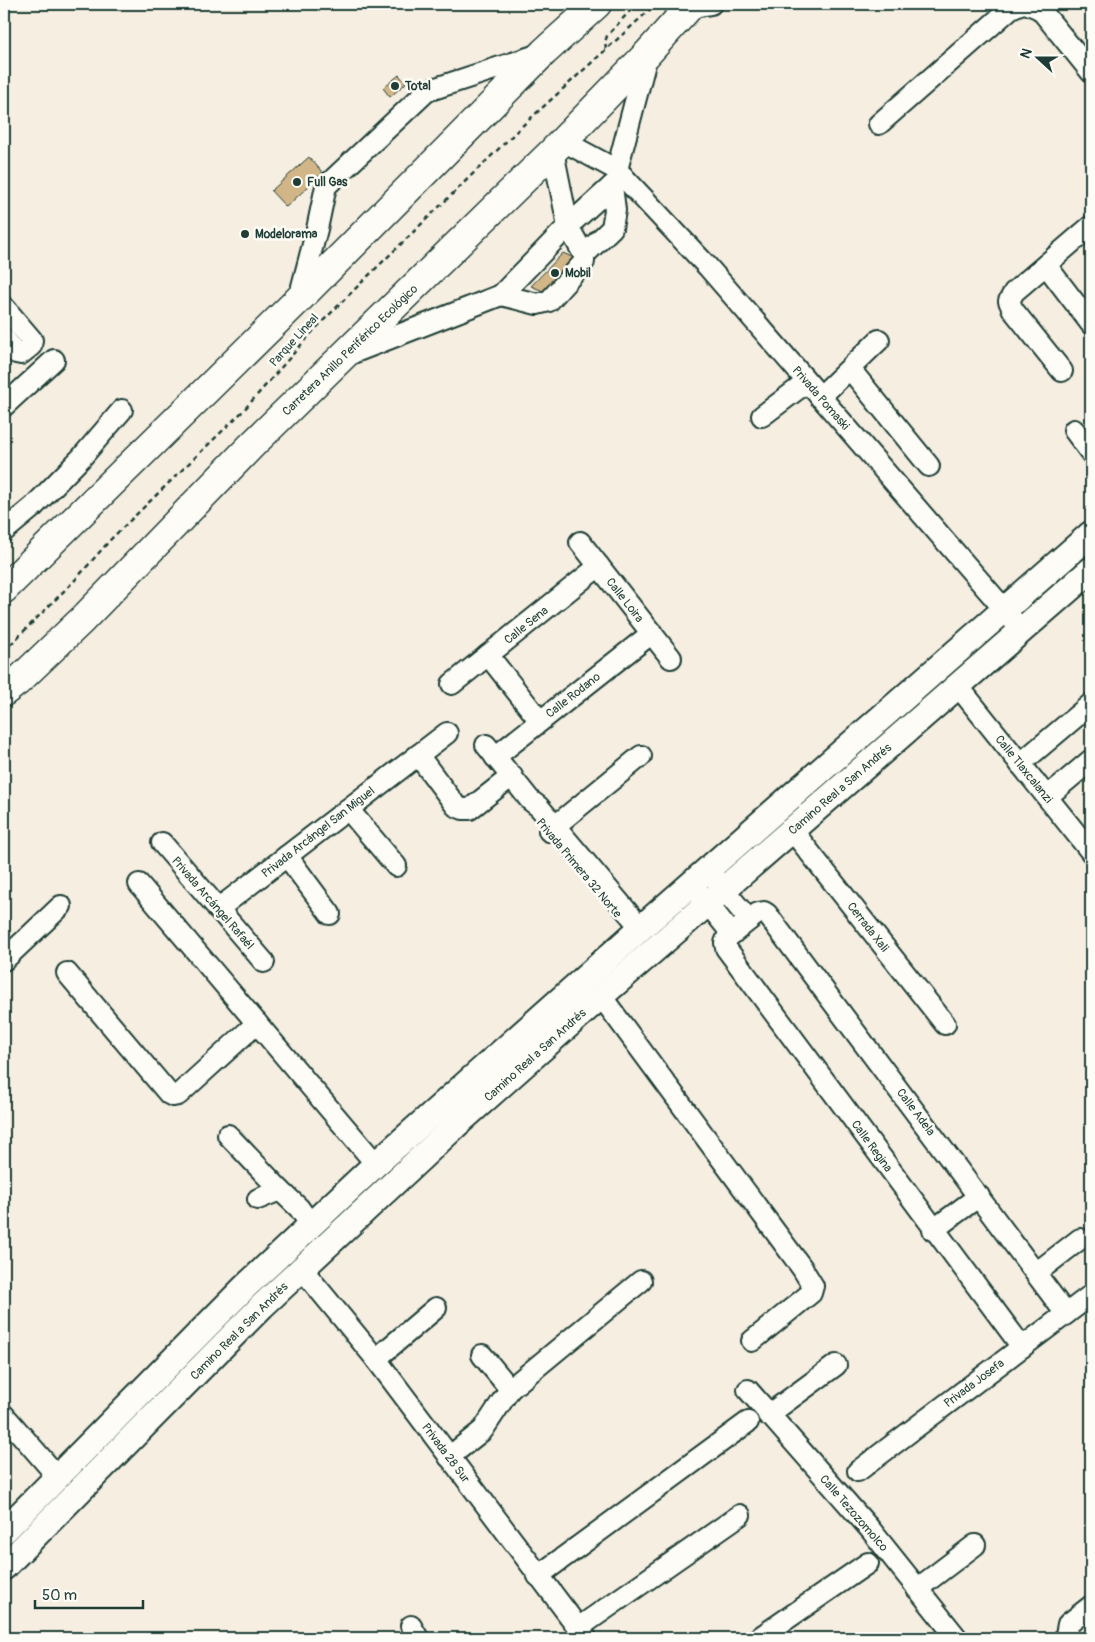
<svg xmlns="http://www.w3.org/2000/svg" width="1095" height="1642" font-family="Pangolin,sans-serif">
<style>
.building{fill:#d3b687;stroke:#1f3d34}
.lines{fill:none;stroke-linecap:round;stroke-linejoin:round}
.minor-casing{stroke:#1f3d34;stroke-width:24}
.major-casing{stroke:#1f3d34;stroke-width:29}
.highway-casing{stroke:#1f3d34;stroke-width:31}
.path{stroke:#1f3d34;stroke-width:2.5;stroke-dasharray:5 4;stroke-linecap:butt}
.minor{stroke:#fdfcf7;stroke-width:20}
.major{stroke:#fdfcf7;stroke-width:25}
.highway{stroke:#fdfcf7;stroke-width:28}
.poi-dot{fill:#1f3d34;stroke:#fdfcf7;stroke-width:2}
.labels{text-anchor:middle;stroke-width:5;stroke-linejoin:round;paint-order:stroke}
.poi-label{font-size:12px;font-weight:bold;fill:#1f3d34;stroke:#fdfcf7;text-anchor:start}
.street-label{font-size:12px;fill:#1f3d34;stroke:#fdfcf7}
</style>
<rect width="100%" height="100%" fill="#f5eee1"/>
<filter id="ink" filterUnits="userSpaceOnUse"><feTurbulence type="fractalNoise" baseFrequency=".02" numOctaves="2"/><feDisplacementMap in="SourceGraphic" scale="10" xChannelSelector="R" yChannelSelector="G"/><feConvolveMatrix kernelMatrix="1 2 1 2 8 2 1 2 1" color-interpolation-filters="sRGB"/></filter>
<g filter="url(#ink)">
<g class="building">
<polygon points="399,75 406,83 390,97 383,88"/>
<polygon points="309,157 323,173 286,207 271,191"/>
<polygon points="563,253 579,260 548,293 531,286"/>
</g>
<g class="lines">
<defs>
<g id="minor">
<polyline points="1028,4 1040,9 1091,72"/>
<polyline points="688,8 711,4"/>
<polyline points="879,124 1011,8 1020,4"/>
<polyline points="563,141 617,170 708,267 1004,609 1021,630"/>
<polyline points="617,170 647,56"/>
<polyline points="584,255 612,228 615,210 612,186"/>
<polyline points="1046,265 1091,324"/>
<polyline points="501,295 537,304 549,301 584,262 584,255 568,226 553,151"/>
<polyline points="299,298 317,229 326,186 427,91 540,54"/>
<polyline points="4,307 32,340 31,346 21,354 16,353 4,338"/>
<polyline points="350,354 501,295 568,226 623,176"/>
<polyline points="850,369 929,466"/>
<polyline points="1062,371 1013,310 1009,301 1014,292 1091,226"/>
<polyline points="820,397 879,340"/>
<polyline points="4,406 54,360"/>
<polyline points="762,416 807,382"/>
<polyline points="1074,430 1091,453"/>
<polyline points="4,531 33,507 81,458 122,410"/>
<polyline points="580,542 671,658"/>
<polyline points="488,655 540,721"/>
<polyline points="452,684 599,566"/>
<polyline points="958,686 1091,852"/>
<polyline points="486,745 530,800 539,807 641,928"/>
<polyline points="418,755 456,806 463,809 470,809 512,776"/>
<polyline points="495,757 652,633"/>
<polyline points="1020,764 1091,704"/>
<polyline points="1047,797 1091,760"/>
<polyline points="348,809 396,866"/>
<polyline points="792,830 945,1024"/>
<polyline points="549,831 641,756"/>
<polyline points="162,843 264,962"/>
<polyline points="287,856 330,914"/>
<polyline points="708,870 749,920"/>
<polyline points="139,884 376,1164"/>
<polyline points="692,884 732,934"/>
<polyline points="218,909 447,733"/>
<polyline points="4,960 61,906"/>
<polyline points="67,973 169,1094 173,1096 178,1095 257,1023"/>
<polyline points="601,996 802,1268 813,1286 811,1293 752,1341"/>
<polyline points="228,1135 280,1190"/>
<polyline points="258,1199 280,1190 299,1208 311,1225"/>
<polyline points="933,1230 979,1196"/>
<polyline points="302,1269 376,1359 586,1638"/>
<polyline points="1036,1273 1080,1239"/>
<polyline points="1022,1347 726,948 725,943 727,938 758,913 764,912 767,914 1066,1314"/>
<polyline points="482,1355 510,1389"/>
<polyline points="376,1359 436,1308"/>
<polyline points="748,1390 870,1529 957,1638"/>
<polyline points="4,1415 57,1476"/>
<polyline points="768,1415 836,1365"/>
<polyline points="449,1457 483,1430 510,1389 641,1281"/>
<polyline points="858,1471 1091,1295"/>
<polyline points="538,1576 748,1422"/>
<polyline points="917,1589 975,1545"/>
<polyline points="411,1626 418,1638"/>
<polyline points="578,1628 740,1515"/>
<polyline points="759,1638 868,1563"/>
<polyline points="1069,1638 1066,1635 1068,1624 1091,1606"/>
</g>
<g id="major">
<polyline points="4,1531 245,1287 376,1164 641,928 1091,534"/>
<polyline points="4,1567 262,1306 455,1126 601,996 1091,570"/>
</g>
<g id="highway">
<polyline points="4,589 298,300 544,52 597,4"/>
<polyline points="4,692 17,682 82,620 251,446 553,151 647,54 692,4"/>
</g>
</defs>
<use href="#minor" class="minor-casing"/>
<use href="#major" class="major-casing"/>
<use href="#highway" class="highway-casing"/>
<g class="path">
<polyline points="606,49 605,42 607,36 636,4"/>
<polyline points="4,651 75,580 112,538 243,411 315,329 361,283 520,128 656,4"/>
</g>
<use href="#minor" class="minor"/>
<use href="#major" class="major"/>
<use href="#highway" class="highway"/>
</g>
</g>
<g class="poi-dot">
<circle cx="395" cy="86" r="5"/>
<circle cx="297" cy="182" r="5"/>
<circle cx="245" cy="234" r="5"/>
<circle cx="555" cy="273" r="5"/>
</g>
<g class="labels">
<g class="poi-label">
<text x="405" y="90">Total</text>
<text x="307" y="186">Full Gas</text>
<text x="255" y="238">Modelorama</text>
<text x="565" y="277">Mobil</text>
</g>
<g class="street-label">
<text transform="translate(294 340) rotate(-48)" y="4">Parque Lineal</text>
<text transform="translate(350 350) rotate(-44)" y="4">Carretera Anillo Periférico Ecológico</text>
<text transform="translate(821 398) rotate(49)" y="4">Privada Pomaski</text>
<text transform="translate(625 600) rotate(52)" y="4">Calle Loira</text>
<text transform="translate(526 625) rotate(-39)" y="4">Calle Sena</text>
<text transform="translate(573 695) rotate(-38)" y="4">Calle Rodano</text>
<text transform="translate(1024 769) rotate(51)" y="4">Calle Tlaxcalanzi</text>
<text transform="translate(840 789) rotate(-41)" y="4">Camino Real a San Andrés</text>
<text transform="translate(318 832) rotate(-38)" y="4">Privada Arcángel San Miguel</text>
<text transform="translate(579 868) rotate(50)" y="4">Privada Primera 32 Norte</text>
<text transform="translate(213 903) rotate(49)" y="4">Privada Arcángel Rafaél</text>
<text transform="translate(868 927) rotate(52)" y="4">Cerrada Xali</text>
<text transform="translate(535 1055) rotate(-42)" y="4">Camino Real a San Andrés</text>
<text transform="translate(916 1112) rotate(53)" y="4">Calle Adela</text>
<text transform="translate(872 1146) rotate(54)" y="4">Calle Regina</text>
<text transform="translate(239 1331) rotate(-45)" y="4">Camino Real a San Andrés</text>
<text transform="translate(974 1383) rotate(-37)" y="4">Privada Josefa</text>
<text transform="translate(446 1453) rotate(53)" y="4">Privada 28 Sur</text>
<text transform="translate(854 1513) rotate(49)" y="4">Calle Tezozomolco</text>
</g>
</g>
<rect width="1095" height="1642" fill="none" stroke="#fdfcf7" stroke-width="20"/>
<rect x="10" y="10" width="1075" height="1622" fill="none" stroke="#1f3d34" stroke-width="2" filter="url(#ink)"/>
<g transform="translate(1038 58) rotate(291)" stroke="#fdfcf7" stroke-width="4" paint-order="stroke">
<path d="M0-4L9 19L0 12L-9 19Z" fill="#1f3d34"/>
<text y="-8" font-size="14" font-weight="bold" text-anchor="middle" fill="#1f3d34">N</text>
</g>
<path d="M35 1600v8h108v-8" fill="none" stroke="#1f3d34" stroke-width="2.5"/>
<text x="42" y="1600" font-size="15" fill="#1f3d34" stroke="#fdfcf7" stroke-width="4" paint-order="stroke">50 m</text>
</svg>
